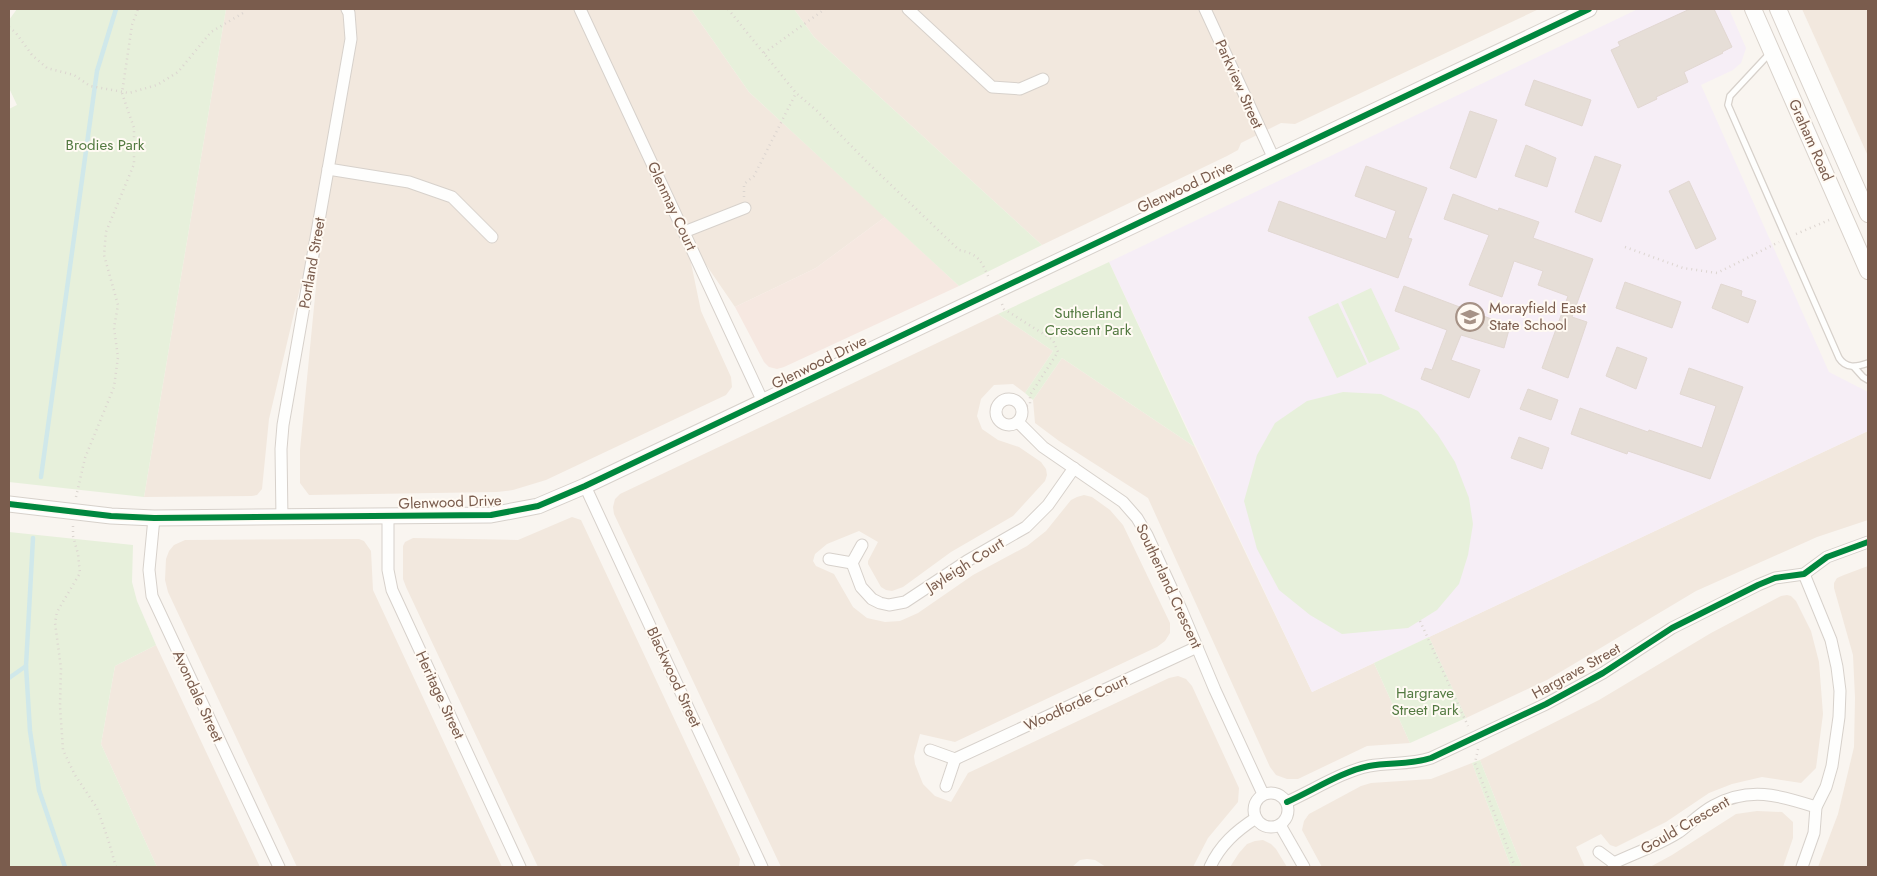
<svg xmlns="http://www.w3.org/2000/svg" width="1877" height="876" font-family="Jost,sans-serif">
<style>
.residential{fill:#f2e8de}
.commercial{fill:#f6e8e1}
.education{fill:#f6eef6}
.green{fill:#e7f0db}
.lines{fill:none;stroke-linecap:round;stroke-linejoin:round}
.stream{stroke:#d0e8ea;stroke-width:4.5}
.building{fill:#e6ded7;stroke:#e2d8d2}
.service-casing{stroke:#d7d1cb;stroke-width:8}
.minor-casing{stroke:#d7d1cb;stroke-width:13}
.tertiary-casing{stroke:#d7d1cb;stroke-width:17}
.secondary-casing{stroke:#d9d2cb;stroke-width:18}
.path{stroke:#dcd5d0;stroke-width:2.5;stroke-dasharray:1 4;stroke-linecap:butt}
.service{stroke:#fefefd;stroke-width:5.5}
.minor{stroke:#fefefd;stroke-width:11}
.tertiary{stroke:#fefefd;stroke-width:15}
.secondary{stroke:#fefefd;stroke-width:16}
.cycleway-casing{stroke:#fffaf3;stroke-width:9}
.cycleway{stroke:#00873e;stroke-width:6}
.labels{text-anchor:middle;stroke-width:4;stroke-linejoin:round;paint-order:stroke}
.street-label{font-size:15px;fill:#7a5c4d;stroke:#fffaf3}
.park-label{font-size:15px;fill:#537a41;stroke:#fffaf3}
.poi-label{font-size:15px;fill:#7a5c4d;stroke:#fffaf3;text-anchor:start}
</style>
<rect width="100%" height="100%" fill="#f9f5f0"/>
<g class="residential">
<polygon points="226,9 691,9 749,92 885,217 816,268 735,307 685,234 701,311 731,377 732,387 726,395 546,480 513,490 497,492 309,495 300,483 300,450 327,174 269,419 262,489 257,495 252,496 144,497"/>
<polygon points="794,9 1539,9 1295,124 1281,123 1241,143 1238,150 1227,156 1042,245 814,37"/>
<polygon points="1802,9 1868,9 1868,156"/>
<polygon points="998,314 1053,351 1025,393 1013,384 994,385 981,399 977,416 982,429 998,440 1019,447 1041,462 1046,469 1047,475 1045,481 1013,516 951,552 903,587 892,591 886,590 881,587 868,564 868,561 878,542 859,531 827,544 815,554 813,561 816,566 834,574 853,607 867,618 885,622 900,621 918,613 973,575 1027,546 1046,531 1071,500 1077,497 1084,495 1092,497 1110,510 1123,525 1170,623 1170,633 1165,641 1157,647 955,742 920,734 914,756 915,764 923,784 935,796 951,802 968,773 1169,678 1178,676 1186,679 1192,686 1239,788 1238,802 1208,838 1193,867 1106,867 1095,860 1087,859 1080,860 1072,867 781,867 614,514 613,507 615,499 620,494"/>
<polygon points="1062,358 1195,447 1312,692 1374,663 1410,743 1367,746 1298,779 1287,779 1276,775 1270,767 1148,498 1059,441 1035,423 1033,400"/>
<polygon points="1868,431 1868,520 1817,537 1696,591 1547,680 1466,718 1429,637"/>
<polygon points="572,517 581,520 740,859 739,867 538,867 406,587 403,579 403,546 405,542 413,538 518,540"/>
<polygon points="359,539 364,541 371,551 373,590 502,867 297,867 168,592 165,580 166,559 169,551 174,545 185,540"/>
<polygon points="1868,566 1868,867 1818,867 1838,814 1854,747 1855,698 1853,655 1834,588 1834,583 1837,578 1844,575"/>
<polygon points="1787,595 1791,596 1796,601 1811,631 1819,662 1823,714 1816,768 1801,783 1762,777 1732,784 1709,793 1666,822 1616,847 1610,845 1601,834 1576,847 1585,867 1522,867 1480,760 1599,700 1711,633 1781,596"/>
<polygon points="156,645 260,867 157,867 101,744 115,666"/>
<polygon points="1472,763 1511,867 1322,867 1302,830 1304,821 1309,814 1361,786 1371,783 1431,779"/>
<polygon points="1757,811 1782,812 1793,822 1793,838 1783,867 1650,867 1672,855 1736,814"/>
<polygon points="1263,840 1271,844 1276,849 1287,867 1230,867 1239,853 1247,844 1255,841"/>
</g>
<polygon class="commercial" points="885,217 959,286 784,367 777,369 769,367 764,362 735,307 816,268"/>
<polygon class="education" points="1638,9 1729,9 1746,48 1741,63 1733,70 1701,85 1829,372 1868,392 1868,431 1312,692 1109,262"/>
<g class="green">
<polygon points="17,9 226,9 144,497 9,482 9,109 17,105 9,88 9,20"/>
<polygon points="691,9 794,9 814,37 1042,245 959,286 749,92"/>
<polygon points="1109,262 1195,447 1062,358 1033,400 1025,393 1053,351 998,314"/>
<polygon points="1371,288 1400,349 1369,363 1341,302"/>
<polygon points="1338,303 1367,364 1337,378 1308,317"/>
<polygon points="1343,392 1381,394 1418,411 1438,435 1455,462 1469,498 1473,524 1468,555 1459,584 1437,610 1408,628 1342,634 1310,615 1279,590 1257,549 1244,501 1257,455 1275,423 1307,401"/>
<polygon points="9,532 133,545 132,582 137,601 156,645 115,666 101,744 157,867 9,867"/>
<polygon points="1429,637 1466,718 1410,743 1374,663"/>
<polygon points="1480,760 1522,867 1511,867 1472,763"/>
</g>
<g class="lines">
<g class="stream">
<polyline points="41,477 97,71 116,9"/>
<polyline points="33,538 26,666 30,731 39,790 65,867"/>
<polyline points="9,678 26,666"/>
</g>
</g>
<g class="building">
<polygon points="1690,9 1714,9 1732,47 1722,52 1723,53 1684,72 1688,82 1656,97 1657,99 1638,108 1611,50 1620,46 1618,42"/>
<polygon points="1534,80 1591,100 1582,126 1525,105"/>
<polygon points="1470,111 1497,120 1476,178 1450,168"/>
<polygon points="1526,145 1556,158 1547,187 1515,176"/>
<polygon points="1595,156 1621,165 1601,222 1575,212"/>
<polygon points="1366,166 1427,188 1408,238 1412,239 1398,278 1268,231 1279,201 1386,239 1396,211 1355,196"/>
<polygon points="1689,181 1716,239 1696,249 1669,191"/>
<polygon points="1453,194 1498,211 1499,208 1539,222 1533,238 1593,259 1572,317 1587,322 1568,378 1542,368 1568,296 1538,285 1543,271 1514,261 1502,297 1469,285 1489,235 1444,219"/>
<polygon points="1625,282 1681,302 1672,328 1616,308"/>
<polygon points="1721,284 1742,291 1741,296 1756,301 1748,323 1712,308"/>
<polygon points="1404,286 1510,326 1504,348 1461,335 1451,360 1480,370 1469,398 1421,379 1425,368 1432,370 1447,330 1395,311"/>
<polygon points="1617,347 1647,358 1636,389 1606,376"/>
<polygon points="1689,368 1743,387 1710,479 1628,451 1627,454 1571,434 1580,408 1648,432 1649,430 1702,448 1716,406 1680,394"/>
<polygon points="1528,389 1558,400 1551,420 1520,409"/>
<polygon points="1519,437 1549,448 1542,469 1511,458"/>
</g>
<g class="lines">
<defs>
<g id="service">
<path d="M1770 53 1730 96 1728 105 1839 358C1846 369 1857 367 1868 363"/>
<polyline points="1854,367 1863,377 1868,380"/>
</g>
<g id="minor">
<polyline points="580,9 763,402"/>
<polyline points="908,9 992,87 1020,89 1043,79"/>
<polyline points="1205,9 1274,159"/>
<polyline points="328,169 409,182 452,197 492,237"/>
<polyline points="684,232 745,208"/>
<circle cx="1009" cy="412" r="13"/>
<polyline points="1018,422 1043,447 1123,502 1137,518 1147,535 1181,609 1215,690 1263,794"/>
<polyline points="585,486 762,867"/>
<polyline points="388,517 388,570 392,590 520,867"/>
<polyline points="154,518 149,570 152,596 279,867"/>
<polyline points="282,518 281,449 283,425 351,39 349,13 347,9"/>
<polyline points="829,559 852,563 862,545"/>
<polyline points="852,563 861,587 872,599 880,603 889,605 905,602 967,561 1026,527 1048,505 1074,468"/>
<polyline points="930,750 955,759 946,786"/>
<polyline points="955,759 1197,647"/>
<circle cx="1271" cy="810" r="17"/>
<path d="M1287 802C1312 791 1343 771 1369 766 1390 762 1410 765 1431 758L1546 704 1603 673 1672 628 1758 585 1775 578 1804 574 1827 557 1868 542"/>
<polyline points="1280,825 1304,867"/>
<polyline points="1599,852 1614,863 1613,867"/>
<path d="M1614 863C1635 853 1659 845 1679 832 1690 824 1700 813 1713 806 1749 786 1779 795 1816 807"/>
<path d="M1210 867C1220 845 1236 831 1256 818"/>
<polyline points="1802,867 1814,833 1816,807 1826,787 1832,766 1839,717 1840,691 1837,667 1831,640 1804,574"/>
</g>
<polyline id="tertiary" points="9,504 111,516 154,518 491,515 538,506 585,486 1589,9"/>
<g id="secondary">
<polyline points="1753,9 1868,271"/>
<polyline points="1778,9 1868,214"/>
</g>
</defs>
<use href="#service" class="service-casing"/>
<use href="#minor" class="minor-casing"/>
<use href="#tertiary" class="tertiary-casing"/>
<use href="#secondary" class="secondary-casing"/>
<g class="path">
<path d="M728 9 796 93 817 111 868 163 959 250C979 254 981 261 989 278"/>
<polyline points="9,27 16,33 32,55 47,68 74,75 90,86 129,93 157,85 178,72 211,32 243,13 244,9"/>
<polyline points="764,53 825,9"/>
<polyline points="744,197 744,184 754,176 796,93"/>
<polyline points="1796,234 1829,220"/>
<polyline points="1625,247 1683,268 1717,273 1779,242"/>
<polyline points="1002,304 1004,309 1053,340 1058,352 1030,395 1030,405 1021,408"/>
<polyline points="76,497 85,458 114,387 118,357 114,328 118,305 104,255 106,232 134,164 134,128 122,93 132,25 138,9"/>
<polyline points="73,526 73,536 78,554 80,573 57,612 55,623 61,668 60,706 63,750 75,775 97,808 108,839 116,867"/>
<polyline points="1420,621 1468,726"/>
<polyline points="1478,749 1475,763 1515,867"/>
</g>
<use href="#service" class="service"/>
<use href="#minor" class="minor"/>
<use href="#tertiary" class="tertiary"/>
<use href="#secondary" class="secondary"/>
<defs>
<g id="cycleway">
<polyline points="9,504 111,516 154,518 491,515 538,506 585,486 1589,9"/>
<path d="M1287 802C1312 791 1343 771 1369 766 1390 762 1410 765 1431 758L1546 704 1603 673 1672 628 1758 585 1775 578 1804 574 1827 557 1868 542"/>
</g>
</defs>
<use href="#cycleway" class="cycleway-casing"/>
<use href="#cycleway" class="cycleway"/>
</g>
<defs>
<symbol id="school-ring" viewBox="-11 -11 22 22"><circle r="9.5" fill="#fffaf3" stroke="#a69286" stroke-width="1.5"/><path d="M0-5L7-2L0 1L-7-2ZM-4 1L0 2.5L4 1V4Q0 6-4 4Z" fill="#a69286"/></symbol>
</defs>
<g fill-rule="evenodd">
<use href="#school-ring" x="1454" y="301" width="32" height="32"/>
</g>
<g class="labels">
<g class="street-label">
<text transform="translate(1239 84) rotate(66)" y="5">Parkview Street</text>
<text transform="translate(1811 140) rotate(66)" y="5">Graham Road</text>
<text transform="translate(1185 187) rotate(-25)" y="5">Glenwood Drive</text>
<text transform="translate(672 206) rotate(65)" y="5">Glenmay Court</text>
<text transform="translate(312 263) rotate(-80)" y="5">Portland Street</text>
<text transform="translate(819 362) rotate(-26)" y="5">Glenwood Drive</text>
<text transform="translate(450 502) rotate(-2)" y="5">Glenwood Drive</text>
<text transform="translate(965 565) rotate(-32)" y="5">Jayleigh Court</text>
<text transform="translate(1169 586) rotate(65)" y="5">Southerland Crescent</text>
<text transform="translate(1576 671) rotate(-29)" y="5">Hargrave Street</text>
<text transform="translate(674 677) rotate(65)" y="5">Blackwood Street</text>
<text transform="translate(440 695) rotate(65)" y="5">Heritage Street</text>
<text transform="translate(198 696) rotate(65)" y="5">Avondale Street</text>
<text transform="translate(1076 703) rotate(-25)" y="5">Woodforde Court</text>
<text transform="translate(1685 825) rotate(-30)" y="5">Gould Crescent</text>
</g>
<g class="park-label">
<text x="105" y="150">Brodies Park</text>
<text x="1088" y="318">Sutherland<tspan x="1088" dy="17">Crescent Park</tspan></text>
<text x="1425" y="698">Hargrave<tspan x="1425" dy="17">Street Park</tspan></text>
</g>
<g class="poi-label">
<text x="1489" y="313">Morayfield East<tspan x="1489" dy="17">State School</tspan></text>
</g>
</g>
<rect width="1877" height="876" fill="none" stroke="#7a5c4d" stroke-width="20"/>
</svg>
